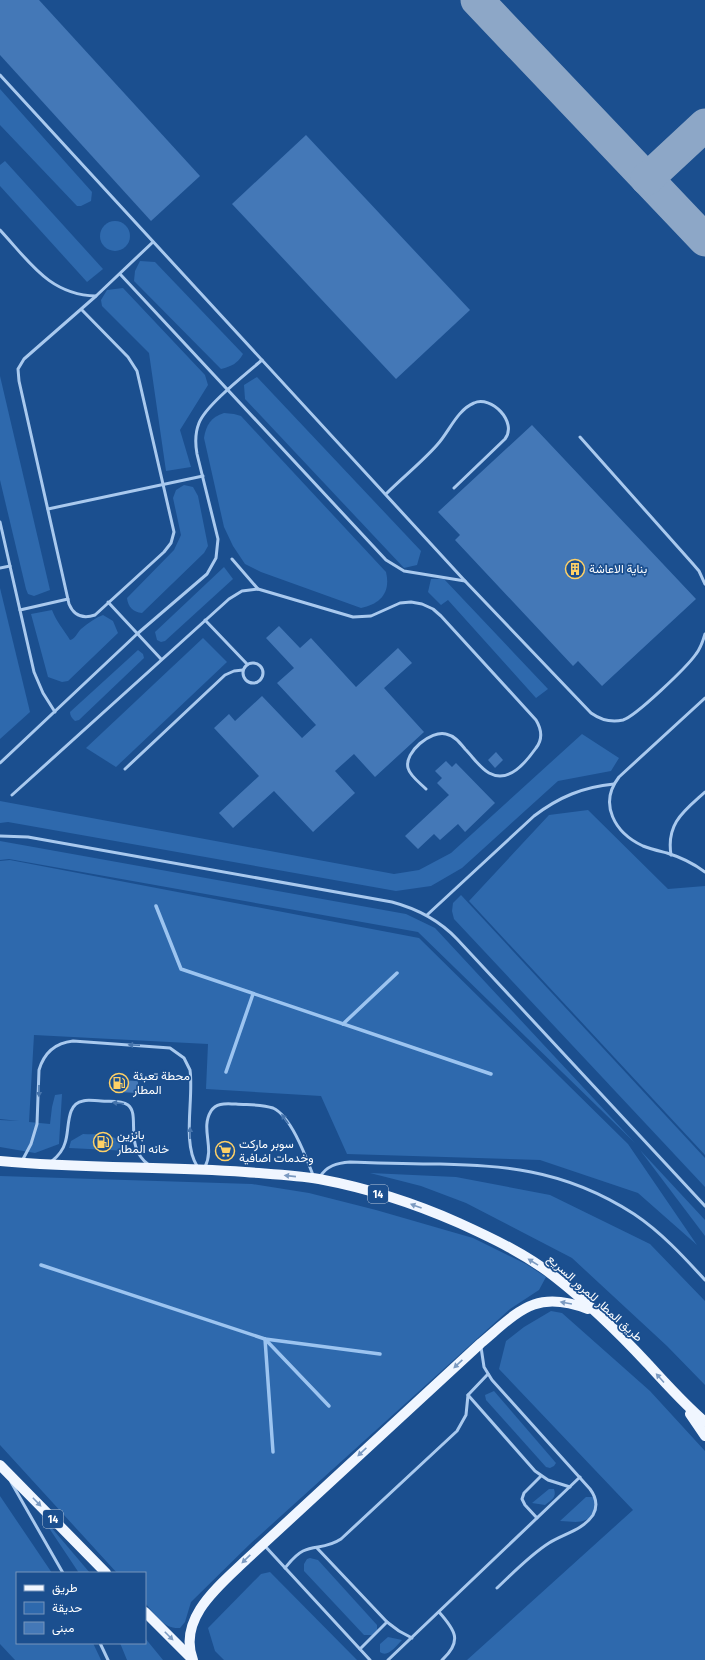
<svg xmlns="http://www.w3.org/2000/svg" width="705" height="1660" font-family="'Fira Sans Condensed',Vazirmatn,sans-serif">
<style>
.green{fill:#2e69ad}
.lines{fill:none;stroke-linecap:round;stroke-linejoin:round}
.stream{stroke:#9cc4f0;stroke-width:3.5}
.taxiway{stroke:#8da7c7;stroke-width:33}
.building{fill:#4478b7}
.service{stroke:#a9c9ee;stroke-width:3}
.primary{stroke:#f0f6ff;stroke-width:10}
.oneway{fill:#4674ac}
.oneway2{fill:#7b9ac1}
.labels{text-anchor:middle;stroke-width:3.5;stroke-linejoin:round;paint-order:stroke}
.shield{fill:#1b4f8f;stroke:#bbcadd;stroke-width:1}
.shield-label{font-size:11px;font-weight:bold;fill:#fff}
.poi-label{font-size:12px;fill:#fff;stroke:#1b4f8f;text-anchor:start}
.street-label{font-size:12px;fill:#fff;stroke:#1b4f8f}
</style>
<rect width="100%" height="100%" fill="#1b4f8f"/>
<g class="green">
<polygon points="0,89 92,192 91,201 81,206 77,206 0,125"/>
<polygon points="5,161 103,269 87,282 0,186 0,165"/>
<circle cx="115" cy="236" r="15"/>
<path d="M140 261 155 262 243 354C237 364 232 366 221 369L134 281 135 271Z"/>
<polygon points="123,288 205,375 208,385 180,430 191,467 166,471 149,353 102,306 101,300 107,290"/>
<polygon points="0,376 50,590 34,596 28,594 26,589 0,480"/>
<polygon points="257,377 421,551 417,565 404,568 245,399 244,385"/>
<path d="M224 413 234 414 241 416 386 572C391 593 380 604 361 608L261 572 245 564 233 546 224 527 204 438C206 425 211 417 224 413Z"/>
<path d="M184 485 193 487 198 496 208 546 204 553 142 613C133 612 128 607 127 598L174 550 181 535 173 498 176 490Z"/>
<polygon points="224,567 233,579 165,641 161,642 157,640 155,632"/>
<polygon points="431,579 444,579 548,689 536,698 448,600 441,605 428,592"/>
<polygon points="0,588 30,712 0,739"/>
<path d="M52 610C56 621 64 630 70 640 75 639 77 633 81 629 88 623 95 618 103 615L113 621 118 633 68 681 62 682 48 677 31 614Z"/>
<polygon points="203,638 227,662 116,767 86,748"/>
<path d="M138 650 143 654 144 658 79 720 75 721C72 718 70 716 70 712Z"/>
<polygon points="582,734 619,758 611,771 558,781 462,868 431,886 396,891 8,822 0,823 0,801 394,874 419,870 451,853"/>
<polygon points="588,810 668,889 705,886 705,1155 469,901 549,815"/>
<polygon points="0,841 406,914 435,928 635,1143 418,932 9,859 0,860"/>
<polygon points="10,860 419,938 628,1144 697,1245 638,1193 540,1160 347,1154 321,1096 206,1089 208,1044 34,1035 29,1122 50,1124 52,1107 55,1095 62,1094 59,1144 35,1153 0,1147 0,1120 19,1121 0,1119 0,861"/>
<polygon points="461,895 705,1158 705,1187 454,919 452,911 453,903"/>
<path d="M83 1134C106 1135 114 1132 129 1151L69 1148 71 1141Z"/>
<polygon points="640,1150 705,1220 705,1236"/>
<polygon points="370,1173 456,1177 550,1195 650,1244 705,1301 705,1385 667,1346 572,1258 466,1203 421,1186"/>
<path d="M0 1176 252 1184 309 1193 376 1210 473 1238 526 1264 546 1277 539 1290 510 1309 250 1544 191 1602 185 1622 180 1628C163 1629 155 1614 145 1603V1573H117L0 1445Z"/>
<polygon points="551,1311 562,1313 650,1391 705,1451 705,1660 467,1660 633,1510 499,1369 506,1341 524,1327"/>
<polygon points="494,1391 556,1463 554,1466 550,1468 546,1467 486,1400 485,1395"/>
<path d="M549 1489H554C557 1498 551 1500 545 1505L532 1503Z"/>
<polygon points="0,1496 52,1573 17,1573 17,1643 93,1643 101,1660 15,1660 0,1644"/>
<path d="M586 1497H594L597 1502V1511C585 1525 577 1522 560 1521Z"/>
<polygon points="39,1513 90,1573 79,1573"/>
<polygon points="310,1558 318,1560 377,1625 377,1630 372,1635 364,1635 304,1571 304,1564 307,1559"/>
<polygon points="270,1572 357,1660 224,1660 215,1651 208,1628 261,1574"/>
<path d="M388 1637 402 1640C396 1646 388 1658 380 1652V1644Z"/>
<polygon points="145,1638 163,1660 127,1660 120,1643 145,1643"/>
</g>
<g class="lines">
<g class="stream">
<polyline points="156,906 181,969 491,1074"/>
<polyline points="343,1024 397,973"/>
<polyline points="226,1072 253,994"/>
<polyline points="41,1265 265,1339 380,1354"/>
<polyline points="265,1339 273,1452"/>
<polyline points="265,1339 329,1406"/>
</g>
<g class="taxiway">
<polyline points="477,0 705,240"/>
<polyline points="647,179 705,125"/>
</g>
</g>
<g class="building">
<polygon points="0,0 39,0 200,176 151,221 0,55"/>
<polygon points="306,135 470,310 396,379 232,204"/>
<polygon points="532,425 696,599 602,686 578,661 573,666 455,540 460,535 438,512"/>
<polygon points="279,626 300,648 311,638 356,687 398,648 412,663 384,688 424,732 375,777 354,754 335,771 355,793 313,832 274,791 233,828 219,813 259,776 214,728 229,714 235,721 262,696 302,738 316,725 277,683 294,668 266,638"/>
<polygon points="496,752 503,760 495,768 488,760"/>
<polygon points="446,761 452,767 456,763 495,803 465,832 458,824 440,840 434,834 418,849 405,836 449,795 437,783 442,778 435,771"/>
<polygon points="120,1080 138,1081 138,1093 119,1092"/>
</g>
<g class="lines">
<g class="service">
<path d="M0 75 465 581 591 713C601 720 611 723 623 720 636 716 687 667 696 654 701 648 703 641 705 634"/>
<path d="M0 230C29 261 49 295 96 296"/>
<polyline points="120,274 386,560 404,571 465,581"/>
<path d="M81 309 128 357 137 371 174 532 171 543 164 552 95 615C83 619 74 616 69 604L19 381 18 369 24 359 96 296 153 242"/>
<polyline points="580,437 693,564 699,571 705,584"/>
<path d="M386 494C403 477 422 462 437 445 449 432 457 410 474 403 491 395 518 422 505 439L454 488"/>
<polyline points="48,509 203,476"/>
<polyline points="0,522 34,672 43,693 55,712"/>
<polyline points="232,559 258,589"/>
<polyline points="0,568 10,566"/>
<polyline points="108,602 161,659"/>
<polyline points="20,610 68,599"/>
<polyline points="205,620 247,664"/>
<circle cx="253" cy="673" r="10"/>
<path d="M705 698 619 777C598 804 615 833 643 846 650 849 659 851 667 853 680 857 693 863 705 872"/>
<path d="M0 763 137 634 207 574 216 558 218 539 197 454C195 443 195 433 199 423 206 405 246 374 262 360"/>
<polyline points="125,769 225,675 234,671 243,670"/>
<path d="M12 795 229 599 242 591 258 589 353 617 371 616 400 603 411 602 422 604 433 609 441 616 536 720C542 730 543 739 536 748 526 762 509 784 489 773 480 768 473 757 465 749 460 743 455 736 446 734 431 730 404 752 408 768 410 776 420 783 426 789"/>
<path d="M0 836 28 837 392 902C418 909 439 920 457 939L705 1206"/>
<path d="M671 855C666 823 684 811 705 792"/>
<path d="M427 915 534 816C559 797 583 787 614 784"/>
<path d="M22 1161 31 1144 37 1124 39 1070C44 1053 55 1043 73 1041L170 1048 184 1058 190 1070C194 1098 182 1142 197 1166"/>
<path d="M51 1162C57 1157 63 1151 65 1143 70 1130 65 1104 83 1101 88 1099 95 1101 101 1101 109 1102 121 1100 128 1105 141 1115 123 1146 149 1165"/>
<path d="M205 1167C215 1147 200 1129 211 1111 217 1102 227 1104 236 1104 248 1105 262 1104 273 1108 291 1116 306 1157 313 1175"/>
<path d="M320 1177C326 1166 337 1163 350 1162 380 1163 410 1164 440 1164 471 1165 501 1166 531 1172 567 1179 603 1194 634 1214 661 1232 683 1256 705 1280"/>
<path d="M481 1347 484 1367 492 1380 590 1489C596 1497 598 1506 593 1515 583 1530 563 1534 549 1543 530 1555 513 1573 497 1588"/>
<polyline points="468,1395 535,1471 548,1480 570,1487"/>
<polyline points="11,1482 63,1573"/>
<polyline points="537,1518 525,1505 522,1499 524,1493 541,1476"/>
<polyline points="264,1545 370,1660"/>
<polyline points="317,1548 387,1622 399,1631 412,1638"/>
<path d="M285 1568C290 1562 295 1555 303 1551 315 1545 326 1549 341 1539L457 1431 466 1415 468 1395 488 1374"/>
<path d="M439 1612C455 1630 463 1641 442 1660"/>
<polyline points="100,1643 108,1660"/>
<polyline points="360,1649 387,1622"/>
<polyline points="388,1660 580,1477"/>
</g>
<g class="primary">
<path d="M0 1161C81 1169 163 1166 245 1172 269 1174 295 1175 319 1179 367 1188 414 1203 459 1223 492 1238 526 1254 555 1277 587 1302 619 1333 647 1363 666 1384 684 1404 705 1422"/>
<polyline points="690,1414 705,1436"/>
<polyline points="0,1465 106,1573"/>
<polyline points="145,1612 192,1659"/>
<path d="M193 1660C177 1618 220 1585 247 1559L481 1343C519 1311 535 1289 588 1309"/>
</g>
</g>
<defs><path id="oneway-solid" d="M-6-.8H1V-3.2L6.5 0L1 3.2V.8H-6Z"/></defs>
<g class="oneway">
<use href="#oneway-solid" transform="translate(134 1045) rotate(-177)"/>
<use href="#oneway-solid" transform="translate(39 1091) rotate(90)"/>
<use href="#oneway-solid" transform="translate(118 1103) rotate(-173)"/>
<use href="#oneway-solid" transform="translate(285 1119) rotate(-126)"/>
<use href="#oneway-solid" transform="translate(190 1133) rotate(-89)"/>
</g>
<g class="oneway2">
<use href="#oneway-solid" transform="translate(290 1176) rotate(-174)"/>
<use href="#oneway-solid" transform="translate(416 1206) rotate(-160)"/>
<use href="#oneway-solid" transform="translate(533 1262) rotate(-148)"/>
<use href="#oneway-solid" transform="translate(566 1303) rotate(-170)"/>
<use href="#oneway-solid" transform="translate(458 1364) rotate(137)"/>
<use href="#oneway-solid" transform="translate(660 1378) rotate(-132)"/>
<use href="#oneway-solid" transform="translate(362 1452) rotate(137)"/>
<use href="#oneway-solid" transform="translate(37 1502) rotate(46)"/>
<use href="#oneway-solid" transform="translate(246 1559) rotate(136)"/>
<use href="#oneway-solid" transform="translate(169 1636) rotate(45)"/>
</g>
<defs>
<symbol id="building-ring" viewBox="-11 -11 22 22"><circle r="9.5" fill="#1b4f8f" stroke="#ffd166" stroke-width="1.5"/><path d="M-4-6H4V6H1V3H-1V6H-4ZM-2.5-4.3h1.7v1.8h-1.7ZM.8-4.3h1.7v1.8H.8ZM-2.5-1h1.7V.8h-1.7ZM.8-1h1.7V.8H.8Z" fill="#ffd166"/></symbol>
<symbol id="fuel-ring" viewBox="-11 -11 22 22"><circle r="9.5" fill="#1b4f8f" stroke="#ffd166" stroke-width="1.5"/><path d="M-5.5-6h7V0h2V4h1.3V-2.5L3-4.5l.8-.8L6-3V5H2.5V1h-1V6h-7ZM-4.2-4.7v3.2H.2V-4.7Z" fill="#ffd166"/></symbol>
<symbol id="supermarket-ring" viewBox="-11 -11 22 22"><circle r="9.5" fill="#1b4f8f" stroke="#ffd166" stroke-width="1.5"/><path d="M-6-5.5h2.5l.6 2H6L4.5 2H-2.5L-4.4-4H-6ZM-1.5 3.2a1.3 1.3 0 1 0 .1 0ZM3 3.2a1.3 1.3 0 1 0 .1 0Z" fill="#ffd166"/></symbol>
</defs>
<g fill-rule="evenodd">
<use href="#building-ring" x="564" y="558" width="22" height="22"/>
<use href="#fuel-ring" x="108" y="1072" width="22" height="22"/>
<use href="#fuel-ring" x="92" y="1131" width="22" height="22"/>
<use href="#supermarket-ring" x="214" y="1140" width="22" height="22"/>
</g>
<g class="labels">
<g class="shield">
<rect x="368" y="1185" width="20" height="18" rx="3"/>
<rect x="43" y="1510" width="20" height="18" rx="3"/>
</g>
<g class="shield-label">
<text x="378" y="1198">14</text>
<text x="53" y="1523">14</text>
</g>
<g class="poi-label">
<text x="589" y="573">بناية الاعاشة</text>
<text x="133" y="1080">محطة تعبئة<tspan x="133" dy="14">المطار</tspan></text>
<text x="117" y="1139">بانزين<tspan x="117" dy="14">خانه المطار</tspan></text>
<text x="239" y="1148">سوبر ماركت<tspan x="239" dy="14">وخدمات اضافية</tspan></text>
</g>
<g class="street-label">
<text transform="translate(595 1298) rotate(42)" y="4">طريق المطار للمرور السريع</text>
</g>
</g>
<rect x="16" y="1572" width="130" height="72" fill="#1b4f8f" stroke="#7695bc"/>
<rect x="24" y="1585" width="20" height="6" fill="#f0f6ff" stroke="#7695bc"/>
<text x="52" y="1592" font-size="12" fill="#ffffff">طريق</text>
<rect x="24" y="1602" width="20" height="12" fill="#2e69ad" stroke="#7695bc"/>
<text x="52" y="1612" font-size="12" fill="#ffffff">حديقة</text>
<rect x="24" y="1622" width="20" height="12" fill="#4478b7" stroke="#7695bc"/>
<text x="52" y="1632" font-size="12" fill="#ffffff">مبنى</text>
</svg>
